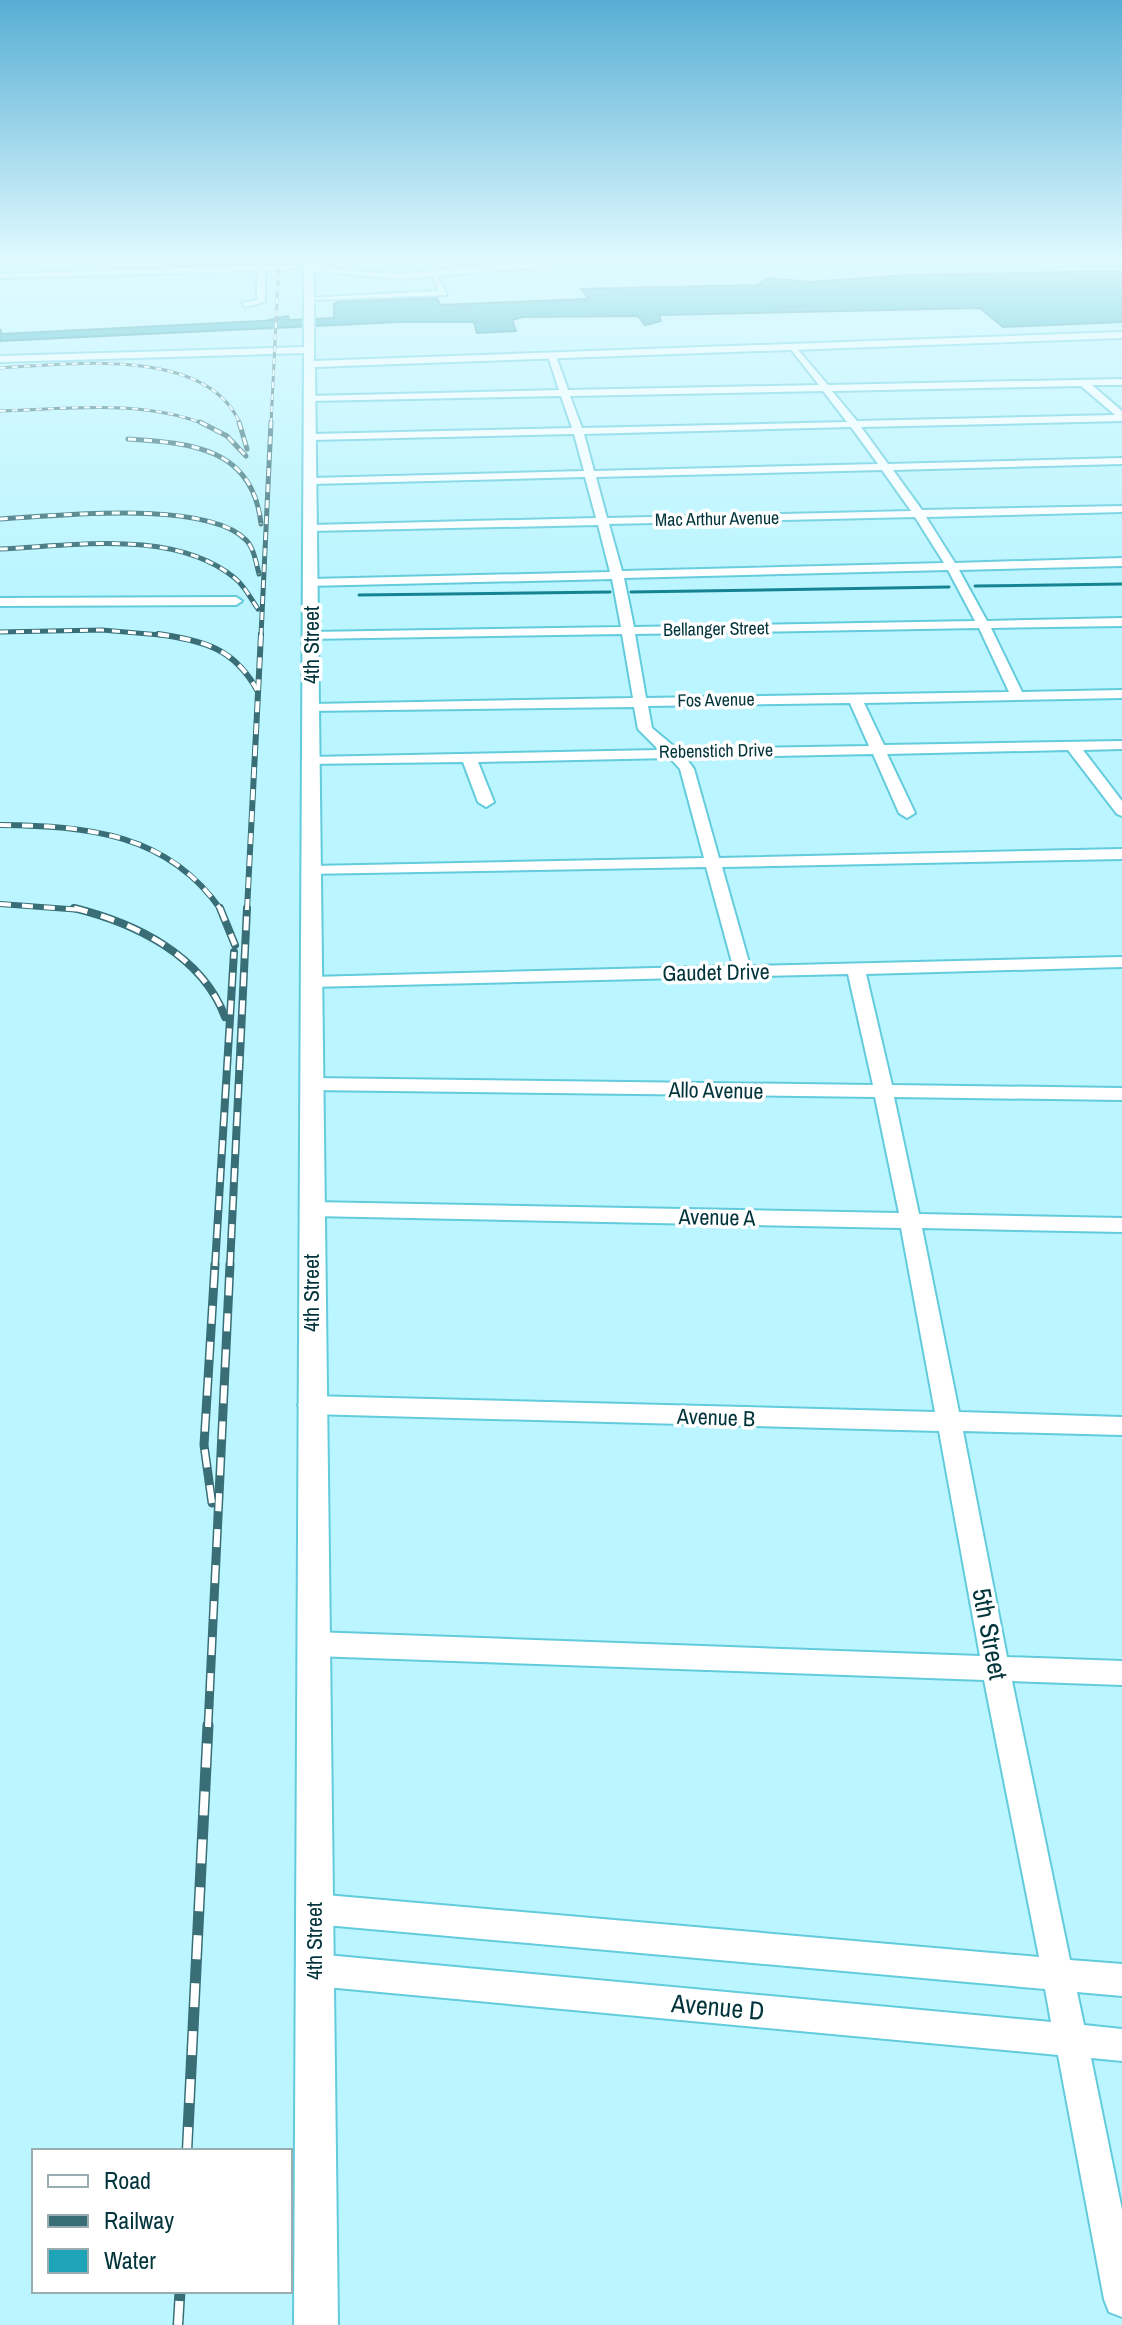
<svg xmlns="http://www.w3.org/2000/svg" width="1122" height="2325" font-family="'Archivo Narrow',sans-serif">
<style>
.water{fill:#1da5b7;stroke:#158392;stroke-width:2}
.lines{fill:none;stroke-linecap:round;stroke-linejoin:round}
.stream{stroke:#158392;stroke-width:3}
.minor-casing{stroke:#62cbdc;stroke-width:4}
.major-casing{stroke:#62cbdc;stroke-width:4}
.minor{fill:#fff;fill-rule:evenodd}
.major{fill:#fff;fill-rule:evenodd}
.rail-far5-casing{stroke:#396e76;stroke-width:3}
.rail-far4-casing{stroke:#396e76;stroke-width:5}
.rail-far3-casing{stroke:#396e76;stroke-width:6}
.rail-far2-casing{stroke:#396e76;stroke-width:8}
.rail-far1-casing{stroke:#396e76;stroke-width:9}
.rail-casing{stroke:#396e76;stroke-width:11}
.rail-far5{stroke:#fff;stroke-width:2;stroke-dasharray:6;stroke-linecap:butt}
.rail-far4{stroke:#fff;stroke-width:3;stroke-dasharray:8;stroke-linecap:butt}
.rail-far3{stroke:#fff;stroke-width:4;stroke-dasharray:11;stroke-linecap:butt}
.rail-far2{stroke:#fff;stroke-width:5;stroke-dasharray:14;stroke-linecap:butt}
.rail-far1{stroke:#fff;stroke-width:6;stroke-dasharray:18;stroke-linecap:butt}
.rail{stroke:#fff;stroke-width:8;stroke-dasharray:24;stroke-linecap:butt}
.labels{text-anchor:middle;stroke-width:7;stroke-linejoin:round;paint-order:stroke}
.far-street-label{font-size:18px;fill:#02343b;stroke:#fff}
.street-label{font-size:22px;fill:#02343b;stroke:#fff}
.near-street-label{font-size:26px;fill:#02343b;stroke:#fff}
</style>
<rect width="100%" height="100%" fill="#bbf5ff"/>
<polygon class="water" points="1122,271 1122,322 1003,327 980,308 659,315 661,321 645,325 638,316 523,317 512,320 516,331 477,333 474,322 398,322 0,341 0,329 2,334 281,320 268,320 288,316 289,320 334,318 334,304 342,301 437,298 440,305 584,299 588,298 581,289 757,285 769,278 810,282 907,275"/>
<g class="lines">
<g class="stream">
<polyline points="975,586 1122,584"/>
<polyline points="631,592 949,587"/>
<polyline points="359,595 610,592"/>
</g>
<defs>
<g id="minor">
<polygon points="261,265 313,267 265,271 265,302 245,307 242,303 257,300 257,271 0,278 0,274"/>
<polygon points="436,274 447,295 310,300 306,298 439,291 432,276"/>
<path d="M793 344 828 385 1122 379V385H1092L1122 411V421L861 427 888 464 1122 458V464L893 470 922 510 1122 506V512L926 517 955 563 1122 558V566L959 570 987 621 1122 618V626L991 628 1022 692 1122 690V698L864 703 884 745 1122 741V749L1083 750 1122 801V816L1117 814 1068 750 887 754 915 813 907 818 899 813 873 754 686 758 694 769 719 858 1122 849V859L722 867 750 966 1122 957V967L866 974 892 1085 1122 1088V1100L894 1097 919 1214 1122 1218V1232L922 1228 959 1412 1122 1417V1435L963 1431 1007 1657 1122 1661V1685L1012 1681 1070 1960 1122 1964V1996L1077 1992 1084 2025 1122 2029V2061L1091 2058 1122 2210V2317L1109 2312 1104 2299 1058 2055 315 1986 304 1981 299 1970 304 1959 315 1954 1051 2022 1045 1989 314 1924 303 1920 299 1909 303 1898 314 1894 1039 1957 984 1680 314 1656 305 1652 301 1644 305 1636 314 1632 980 1656 939 1431 310 1414 302 1411 298 1405 302 1399 310 1396 935 1412 901 1228 312 1216 302 1209 312 1202 899 1213 875 1097 310 1090 301 1084 310 1078 873 1085 848 974 311 987 302 982 311 977 733 966 706 867 305 874V868L311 866 704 858 680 769 670 758 478 762 494 802 486 807 478 802 463 762 305 764V758L310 757 659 750 638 729 634 707 306 711V705L311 704 633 698 622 634 306 639 305 636 311 632 621 627 612 579 307 586 305 583 311 579 610 572 598 525 311 531 305 528 311 525 596 518 585 477 311 484 306 481 311 478 584 471 574 434 311 440 306 437 311 434 572 428 561 396 311 401 308 396 559 390 548 356 552 353 556 356 568 390 819 385 789 347ZM1081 386 1115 415 857 421 832 391ZM823 391 847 422 582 428 570 396ZM851 427 878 464 594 471 584 434ZM882 470 911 511 607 518 596 477ZM915 517 944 563 622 571 609 524ZM948 570 975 621 634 627 624 578ZM979 628 1009 692 646 698 635 634ZM850 703 869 746 677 749 652 728 648 706Z"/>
<polygon points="0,598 236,597 242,601 236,605 0,606"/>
</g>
<polygon id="major" points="304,260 340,270 401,274 535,260 623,260 401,279 314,271 314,361 1122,332 1122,338 315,367 338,2325 294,2325 304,353 0,362 0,356 304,347"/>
</defs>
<use href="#minor" class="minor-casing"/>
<use href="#major" class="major-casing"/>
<use href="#minor" class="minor"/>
<use href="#major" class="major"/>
<defs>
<g id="rail-far5">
<path d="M0 368C69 364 208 346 240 424"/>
<path d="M0 411C66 409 142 399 204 424"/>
<polyline points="271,424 279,260"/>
</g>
<g id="rail-far4">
<polyline points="200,422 227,436 246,456"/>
<polyline points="239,422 247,449"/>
<path d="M128 439C192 443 253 448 261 524"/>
<path d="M0 519C56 516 206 499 246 540 254 548 256 563 259 574"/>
<path d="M0 549C73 546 175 528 236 579 245 587 251 599 258 609"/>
<polyline points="0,632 102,630 172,636"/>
<polyline points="261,636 271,422"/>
</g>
<g id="rail-far3">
<path d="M158 634C204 641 234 648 257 690"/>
<path d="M0 825C87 826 168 833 221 910"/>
<polyline points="0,904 82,910"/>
<polyline points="247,910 261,634"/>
</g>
<g id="rail-far2">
<path d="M74 908C135 923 202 955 225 1017"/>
<polyline points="220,908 235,945"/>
<polyline points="215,1266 234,952"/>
<polyline points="230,1266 247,908"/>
</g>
<g id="rail-far1">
<polyline points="212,1503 204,1445 215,1264"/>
<polyline points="208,1727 230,1264"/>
</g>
<g id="rail">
<polyline points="187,2151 208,1725"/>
<polyline points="178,2325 180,2291"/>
</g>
</defs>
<use href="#rail-far5" class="rail-far5-casing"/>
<use href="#rail-far4" class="rail-far4-casing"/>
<use href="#rail-far3" class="rail-far3-casing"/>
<use href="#rail-far2" class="rail-far2-casing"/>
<use href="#rail-far1" class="rail-far1-casing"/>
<use href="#rail" class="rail-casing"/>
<use href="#rail-far5" class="rail-far5"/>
<use href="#rail-far4" class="rail-far4"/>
<use href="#rail-far3" class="rail-far3"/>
<use href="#rail-far2" class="rail-far2"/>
<use href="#rail-far1" class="rail-far1"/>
<use href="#rail" class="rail"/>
</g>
<linearGradient id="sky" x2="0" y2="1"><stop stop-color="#57aed4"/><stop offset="0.44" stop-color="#e0faff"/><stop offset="1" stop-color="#e0faff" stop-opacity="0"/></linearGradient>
<rect width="1122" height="586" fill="url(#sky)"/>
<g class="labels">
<g class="far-street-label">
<text transform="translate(717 519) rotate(-1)" y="6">Mac Arthur Avenue</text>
<text transform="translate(716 629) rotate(-1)" y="6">Bellanger Street</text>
<text transform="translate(716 700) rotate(-1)" y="6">Fos Avenue</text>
<text transform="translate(716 751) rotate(-1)" y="6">Rebenstich Drive</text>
</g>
<g class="street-label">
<text transform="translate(311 645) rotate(-90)" y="8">4th Street</text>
<text transform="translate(716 972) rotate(-1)" y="8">Gaudet Drive</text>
<text transform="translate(716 1090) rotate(1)" y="8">Allo Avenue</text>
<text transform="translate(717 1217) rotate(1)" y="8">Avenue A</text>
<text transform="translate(311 1293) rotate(-90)" y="8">4th Street</text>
<text transform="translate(716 1417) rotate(2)" y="8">Avenue B</text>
<text transform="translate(314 1941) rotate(-90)" y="8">4th Street</text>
</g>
<g class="near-street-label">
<text transform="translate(990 1634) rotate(79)" y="9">5th Street</text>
<text transform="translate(718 2007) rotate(5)" y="9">Avenue D</text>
</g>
</g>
<rect x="32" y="2149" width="260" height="144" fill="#ffffff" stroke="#9aaeb1" stroke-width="2"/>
<rect x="48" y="2175" width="40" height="12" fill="#ffffff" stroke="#9aaeb1" stroke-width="2"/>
<text x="104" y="2189" font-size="24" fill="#02343b">Road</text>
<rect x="48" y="2215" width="40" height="12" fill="#396e76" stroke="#9aaeb1" stroke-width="2"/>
<text x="104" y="2229" font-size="24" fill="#02343b">Railway</text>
<rect x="48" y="2249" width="40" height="24" fill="#1da5b7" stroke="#9aaeb1" stroke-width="2"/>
<text x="104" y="2269" font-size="24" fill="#02343b">Water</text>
</svg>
